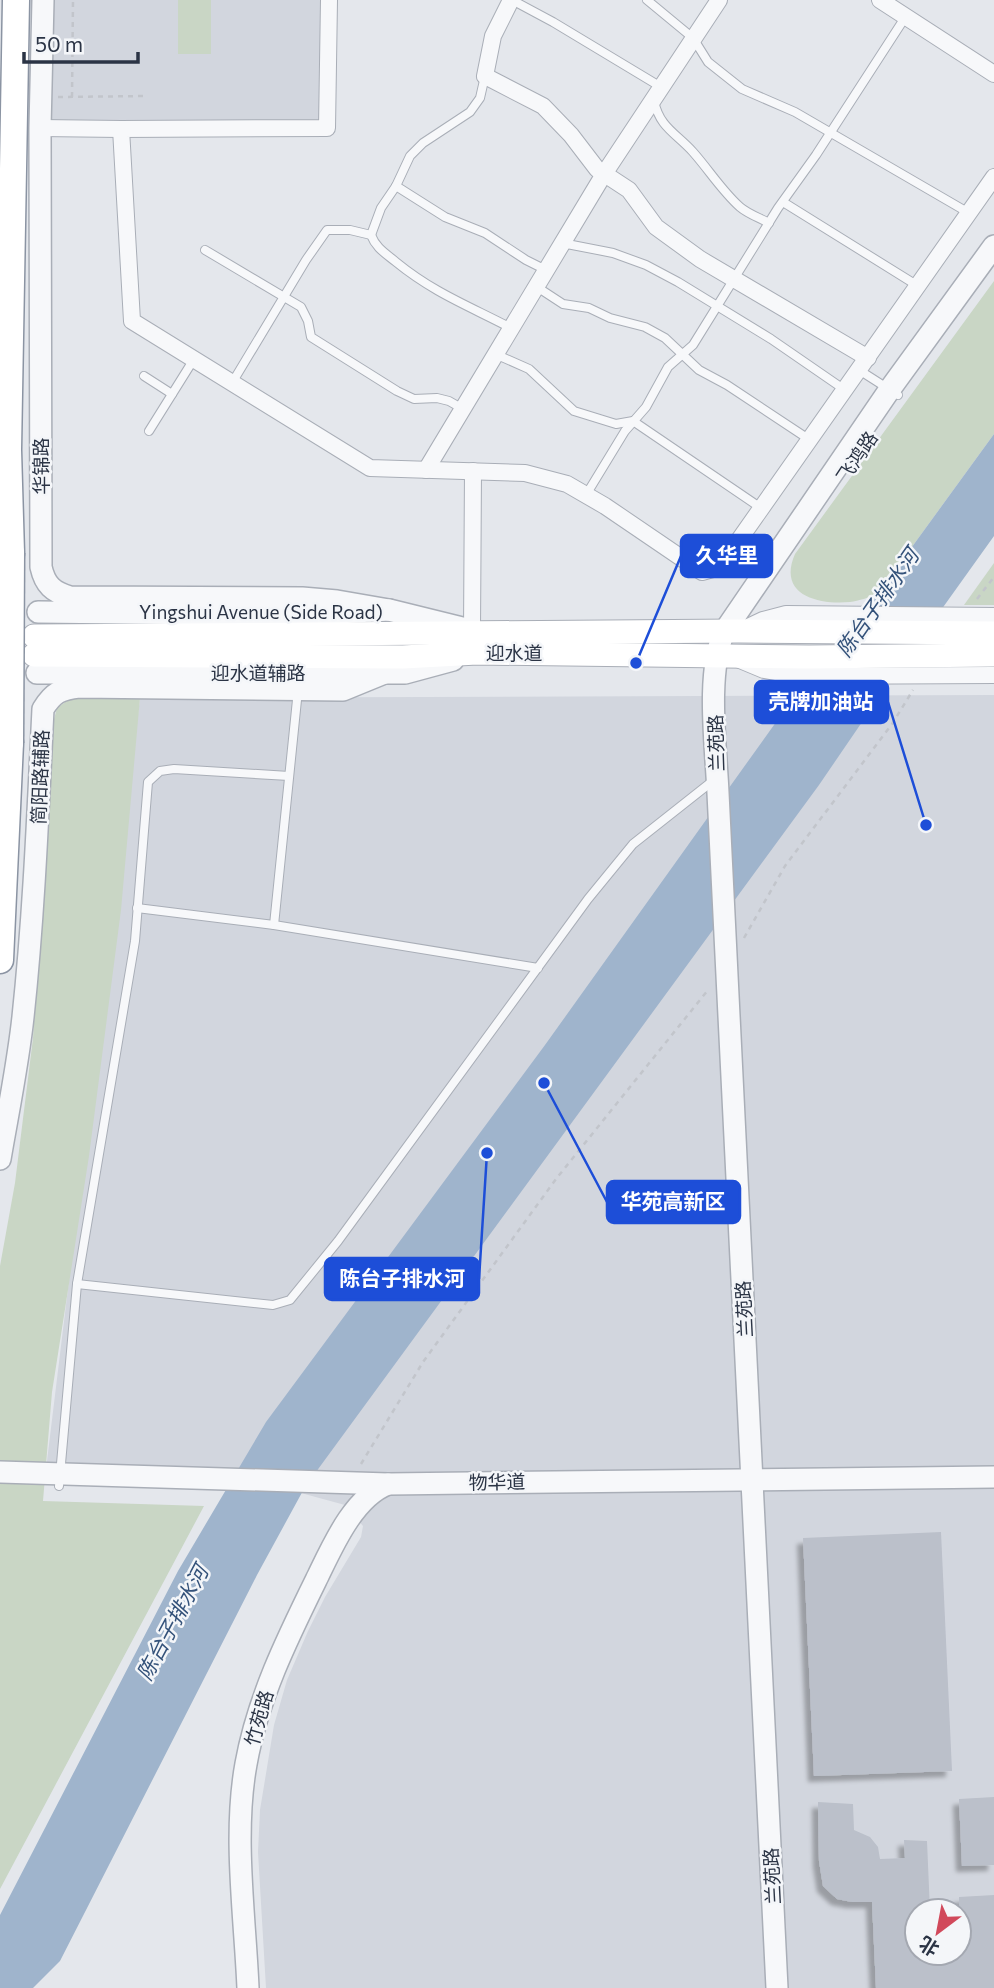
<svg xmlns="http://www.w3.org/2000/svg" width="994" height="1988" font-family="Commissioner,'Noto Sans SC',sans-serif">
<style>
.built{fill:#d2d6de;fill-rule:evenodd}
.green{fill:#c9d6c5}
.water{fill:#9fb4cc}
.building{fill:#bbc0ca;filter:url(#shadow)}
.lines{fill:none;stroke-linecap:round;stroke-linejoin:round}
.service-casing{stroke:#a9aeb7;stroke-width:10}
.minor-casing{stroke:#a9aeb7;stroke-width:18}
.tertiary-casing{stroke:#a9aeb7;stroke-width:24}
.secondary-casing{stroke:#a9aeb7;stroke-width:25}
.trunk-casing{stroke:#8b94a3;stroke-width:29}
.path{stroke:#c2c5cb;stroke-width:2.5;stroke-dasharray:5 5;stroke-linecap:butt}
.service{stroke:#f7f8fa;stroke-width:8}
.minor{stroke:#f7f8fa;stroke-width:16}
.tertiary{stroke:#f7f8fa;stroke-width:21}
.secondary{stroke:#fff;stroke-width:23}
.trunk{stroke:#fff;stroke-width:26}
.trunk-bridge-casing{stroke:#8b94a3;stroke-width:29;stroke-linecap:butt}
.trunk-bridge{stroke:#fff;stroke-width:26}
.labels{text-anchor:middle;stroke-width:5;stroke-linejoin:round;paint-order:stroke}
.street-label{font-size:19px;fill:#2b3445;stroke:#f4f6f9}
.water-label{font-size:21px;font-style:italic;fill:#34527a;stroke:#f4f6f9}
.leader{fill:none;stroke:#1d4ed8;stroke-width:2.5}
.callout-dot{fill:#1d4ed8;stroke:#f4f6f9;stroke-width:2.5}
.callout{fill:#1d4ed8;stroke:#1d4ed8;stroke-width:2.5}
.callout-label{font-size:21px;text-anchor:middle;font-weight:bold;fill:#fff}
</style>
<defs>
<filter id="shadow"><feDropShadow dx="-6" dy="6" stdDeviation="2" flood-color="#0004"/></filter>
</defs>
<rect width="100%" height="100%" fill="#e4e7ec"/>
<g class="built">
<polygon points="51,0 325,0 326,133 47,128"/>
<path d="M994 695V1988H266L258 1852 260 1810 274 1725 287 1680 308 1631 325 1597 361 1537 363 1526 345 1505 212 1469H46L140 698ZM917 1911H959V1953H917Z"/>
</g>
<g class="green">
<rect x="178" y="0" width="33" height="54"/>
<path d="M994 281V434L877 595C869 597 859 601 850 602 818 605 777 595 795 554Z"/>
<polygon points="994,563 994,605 964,605"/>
<polygon points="71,698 140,698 121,910 89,1156 52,1392 43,1501 204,1506 0,1889 0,1266 15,1183 33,1038 53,723 57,708"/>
</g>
<polygon class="water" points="994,434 994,536 886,687 819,785 305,1487 257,1575 60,1961 33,1988 0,1988 0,1915 178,1571 266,1422 545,1045 799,690 877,595"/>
<g class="building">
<polygon points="941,1532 952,1771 814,1776 803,1538"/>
<polygon points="994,1797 994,1865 962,1866 959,1799"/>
<polygon points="818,1802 853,1804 854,1830 870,1837 878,1847 880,1859 905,1858 904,1840 927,1841 930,1911 917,1911 917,1953 959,1953 959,1897 994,1895 994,1988 876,1988 872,1902 852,1902 837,1899 823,1886 819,1861"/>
</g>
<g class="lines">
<defs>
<g id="service">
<polyline points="512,0 553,22 661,87"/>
<polyline points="647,0 693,38 708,62 742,89 795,112 969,213"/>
<path d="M654 101C660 128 676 133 693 152 709 170 722 191 740 207 748 214 760 218 769 223"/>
<polyline points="396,186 445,217 485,233 526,260 546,270"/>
<polyline points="783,202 918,286"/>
<path d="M371 235C376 248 385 253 396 262 434 293 469 306 511 328"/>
<polyline points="562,245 567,244 613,253 646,265 678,282 771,339 845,390"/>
<polyline points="205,250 301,307 308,321 311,337 397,391 414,399 437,398 449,401 463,409"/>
<polyline points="537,287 563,304 589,308 610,318 645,327 665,338 699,370 727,385 810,440"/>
<polyline points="495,354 529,369 574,411 616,424 633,421 761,508"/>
<polyline points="859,370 898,395"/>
<polyline points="144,376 172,394"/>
<polyline points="232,383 306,260 327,230 350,230 371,235 381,208 396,186 410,156 423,143 470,112 480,98 485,76"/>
<polyline points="149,431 194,359"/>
<polyline points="586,495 625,431 646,407 668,367 693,345 778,208 816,155 906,16"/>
<polyline points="137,908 274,925 538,968"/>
<polyline points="274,925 298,690"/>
<polyline points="77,1284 273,1305 290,1300 338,1241 588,899 633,844 714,780"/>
<polyline points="59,1486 77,1284 135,941 148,782 160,771 174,769 289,776"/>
</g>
<g id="minor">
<polyline points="329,0 327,128 121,129 132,321 370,468 525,473 567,484 605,506 702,572 720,567 994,177"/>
<polyline points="511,0 493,36 485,76 543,106 571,135 597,169 629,190 656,227 700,259 868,358"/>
<polyline points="880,0 994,74"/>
<polyline points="40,128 121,129"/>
<polyline points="426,470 604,174 719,0"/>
<polyline points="744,629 763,620 786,614 994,616"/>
<polyline points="472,631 473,471"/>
<polyline points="740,660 764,670 797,676 994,675"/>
</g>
<g id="tertiary">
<path d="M43 0 40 128 41 567C45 585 53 592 70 597L302 598 337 601 389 610"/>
<polyline points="38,612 305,615 389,610 466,629"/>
<polyline points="37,673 405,673 453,660"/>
<path d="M0 1159C8 1112 18 1064 23 1017 34 914 38 812 43 709 53 693 60 689 79 687L343 690 387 672"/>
<polyline points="0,1472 388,1484 994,1477"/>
<path d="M248 1988C245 1917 233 1835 246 1764 258 1697 288 1637 318 1576 333 1545 354 1497 388 1484"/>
<path d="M777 1988 718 793C716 747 706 674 724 632L890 389 994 246"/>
</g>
<g id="secondary">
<polyline points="34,636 738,631 994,633"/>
<polyline points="34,655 403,657 477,653 809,657 994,655"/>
</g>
<g id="trunk">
<polyline points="11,553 8,450 16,0"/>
<polyline points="0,960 10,743"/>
</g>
</defs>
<use href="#service" class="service-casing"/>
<use href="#minor" class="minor-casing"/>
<use href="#tertiary" class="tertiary-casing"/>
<use href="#secondary" class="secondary-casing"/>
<use href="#trunk" class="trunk-casing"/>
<g class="path">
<polyline points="58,97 148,96"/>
<polyline points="72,97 73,0"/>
<polyline points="977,599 994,577"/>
<polyline points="744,938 785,866 892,724 913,690"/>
<polyline points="361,1464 423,1362 556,1179 708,990"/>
</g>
<use href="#service" class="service"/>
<use href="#minor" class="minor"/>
<use href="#tertiary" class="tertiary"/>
<use href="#secondary" class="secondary"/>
<use href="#trunk" class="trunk"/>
<defs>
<polyline id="trunk-bridge" points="10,743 11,553"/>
</defs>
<use href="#trunk-bridge" class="trunk-bridge-casing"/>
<use href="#trunk-bridge" class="trunk-bridge"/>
</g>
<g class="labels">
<g class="street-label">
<text transform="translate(857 457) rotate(-56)" y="7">飞鸿路</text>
<text transform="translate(41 466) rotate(-90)" y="7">华锦路</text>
<text x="261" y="619">Yingshui Avenue (Side Road)</text>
<text x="514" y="660">迎水道</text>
<text x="258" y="680">迎水道辅路</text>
<text transform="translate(716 743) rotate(-92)" y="7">兰苑路</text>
<text transform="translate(40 777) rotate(-88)" y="7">简阳路辅路</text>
<text transform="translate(744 1309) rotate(-93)" y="7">兰苑路</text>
<text transform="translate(497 1482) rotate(-1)" y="7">物华道</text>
<text transform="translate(259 1718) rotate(-74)" y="7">竹苑路</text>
<text transform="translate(772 1876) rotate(-93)" y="7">兰苑路</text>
</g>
<g class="water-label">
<text transform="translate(878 603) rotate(-55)" y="7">陈台子排水河</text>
<text transform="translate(173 1623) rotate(-62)" y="7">陈台子排水河</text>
</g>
</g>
<path class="leader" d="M636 663L681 556M926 825L888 702M544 1083L607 1202M487 1153L479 1279"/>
<g class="callout-dot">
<circle cx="636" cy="663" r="7"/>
<circle cx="926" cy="825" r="7"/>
<circle cx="544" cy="1083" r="7"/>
<circle cx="487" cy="1153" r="7"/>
</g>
<g class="callout">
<rect x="681" y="535" width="91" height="42" rx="7"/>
<rect x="755" y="681" width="133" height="42" rx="7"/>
<rect x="607" y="1181" width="133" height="42" rx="7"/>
<rect x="325" y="1258" width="154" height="42" rx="7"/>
</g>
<g class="callout-label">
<text x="727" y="563">久华里</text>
<text x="821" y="709">壳牌加油站</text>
<text x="673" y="1209">华苑高新区</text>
<text x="402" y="1286">陈台子排水河</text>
</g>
<g transform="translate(938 1932) rotate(212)"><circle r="33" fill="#f4f6f9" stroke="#a4a8b1" stroke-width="2"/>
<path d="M0-5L12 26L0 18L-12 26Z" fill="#d1495b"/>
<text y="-10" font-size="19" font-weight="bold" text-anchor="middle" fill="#2b3445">北</text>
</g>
<path d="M24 52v10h114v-10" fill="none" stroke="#2b3445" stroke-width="3.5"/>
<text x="35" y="52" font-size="21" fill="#2b3445" stroke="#f4f6f9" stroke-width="5" paint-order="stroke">50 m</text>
</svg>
